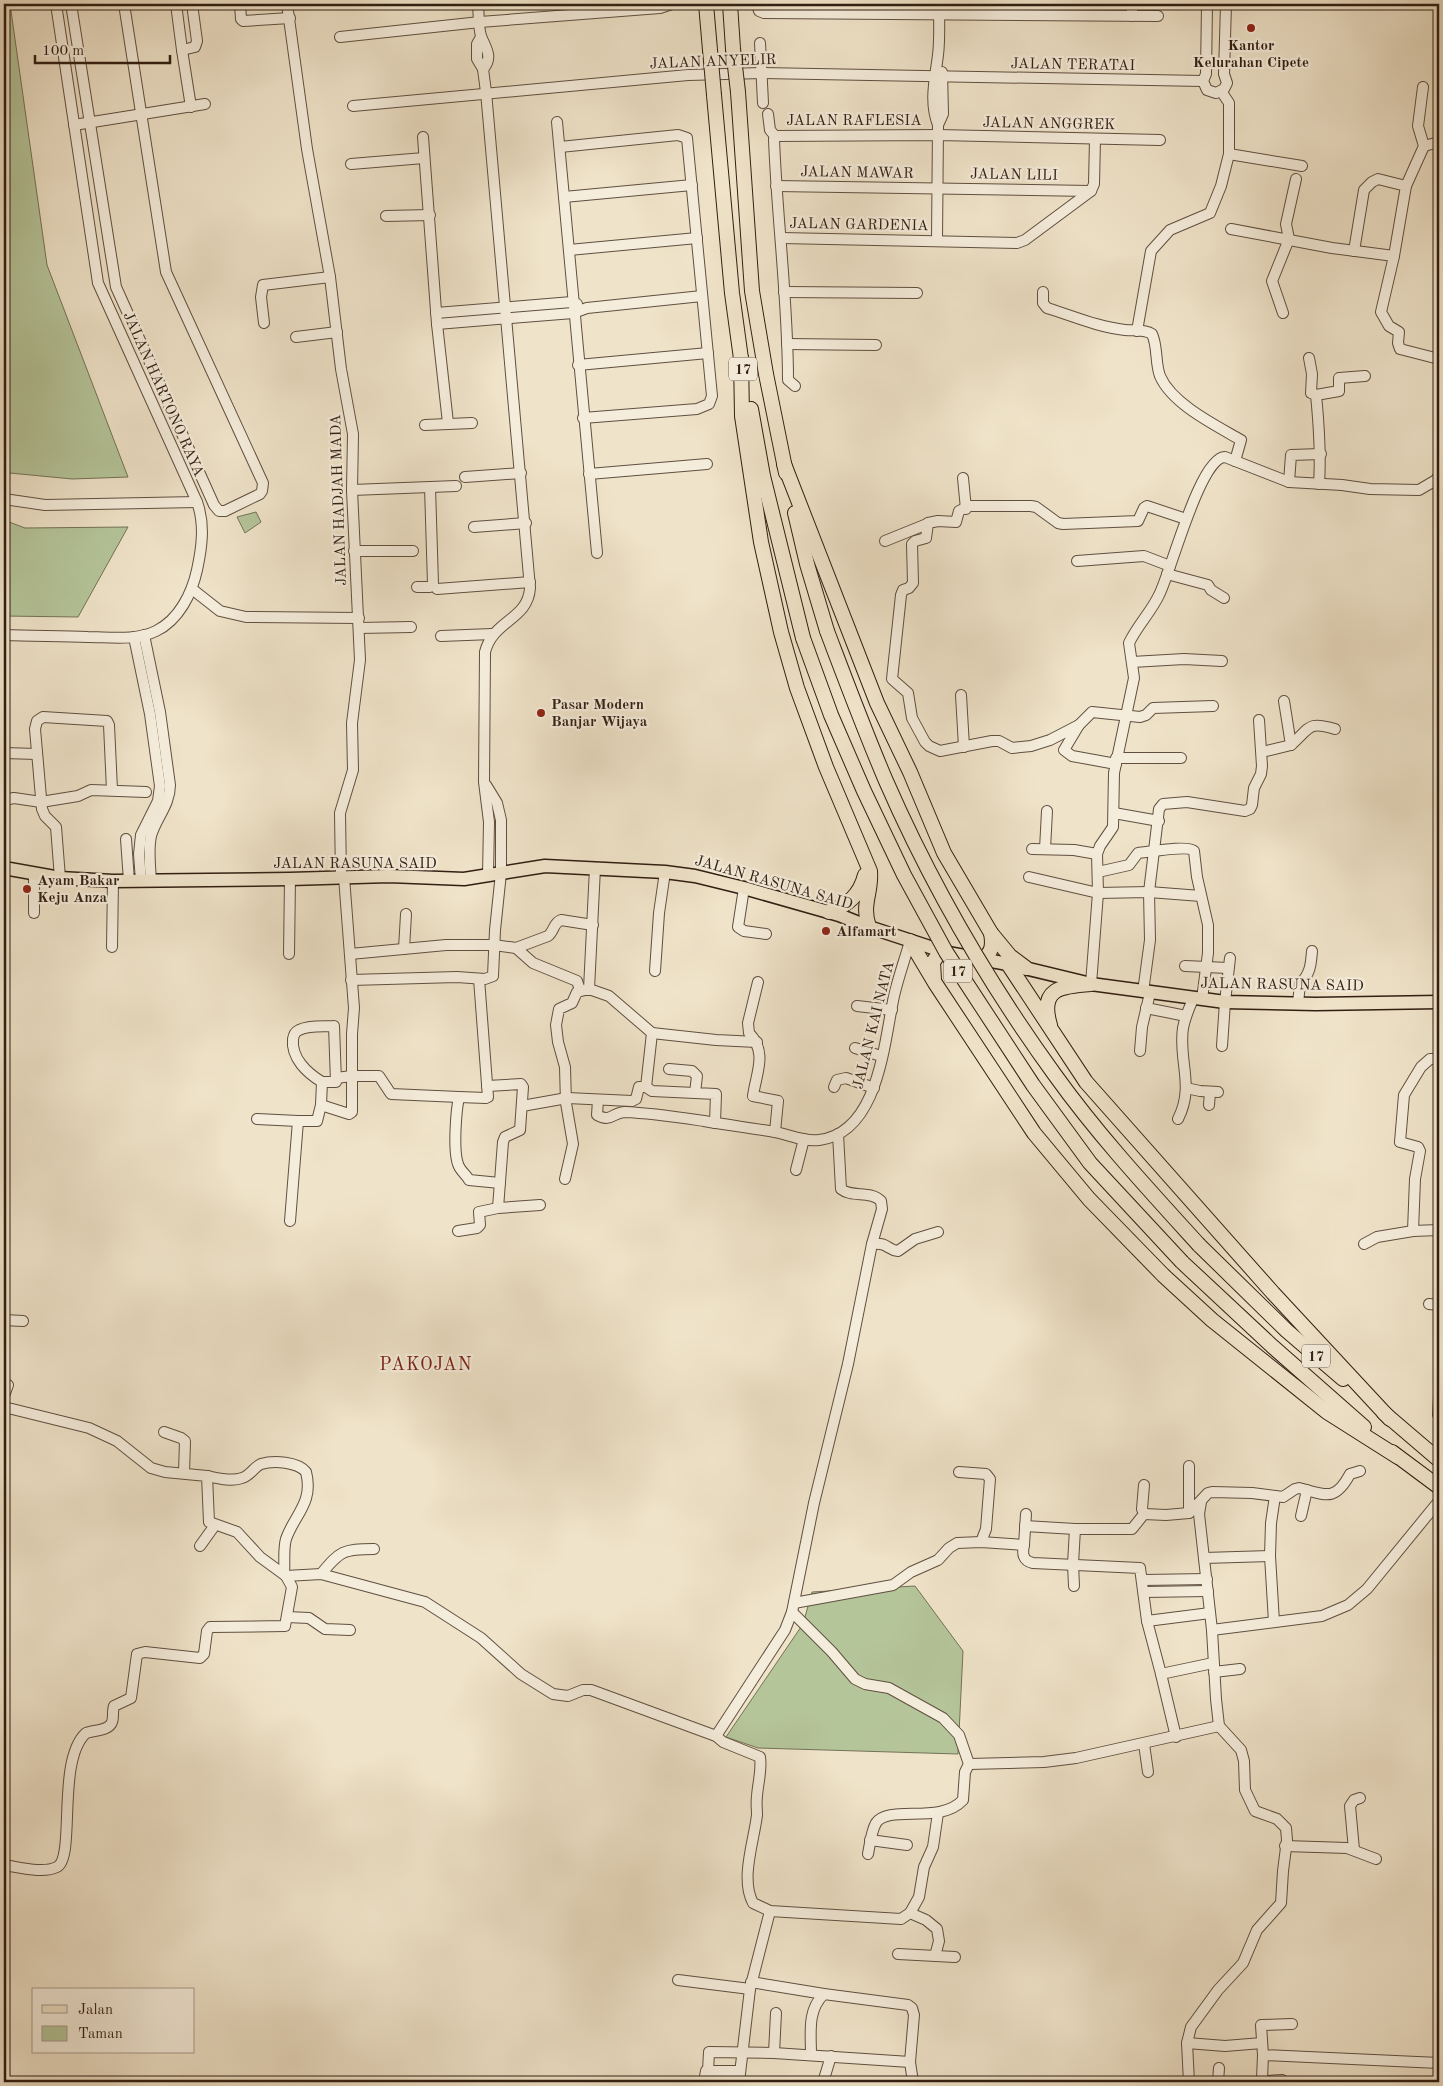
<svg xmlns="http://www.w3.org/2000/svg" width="1443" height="2086" font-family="'Old Standard TT',serif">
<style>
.green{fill:#b5c59a;stroke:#737256}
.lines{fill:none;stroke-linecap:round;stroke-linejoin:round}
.minor-casing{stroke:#604f40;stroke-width:12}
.major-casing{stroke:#311e12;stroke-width:15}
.highway-casing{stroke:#311e12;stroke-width:16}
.minor{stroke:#f5eddc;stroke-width:10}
.major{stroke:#efe3c9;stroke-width:12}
.highway{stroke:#efe3c9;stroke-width:14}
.highway-bridge-casing{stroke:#311e12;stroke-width:16;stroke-linecap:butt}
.highway-bridge{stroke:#efe3c9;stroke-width:14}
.poi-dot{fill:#8f2418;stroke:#f5eddc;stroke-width:2}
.labels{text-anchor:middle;stroke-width:4.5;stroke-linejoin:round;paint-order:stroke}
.shield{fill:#f5eddc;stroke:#6c5c4f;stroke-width:1}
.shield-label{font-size:14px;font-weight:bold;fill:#311e12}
.poi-label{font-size:15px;font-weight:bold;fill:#311e12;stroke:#f5eddc;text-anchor:start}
.street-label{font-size:15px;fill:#311e12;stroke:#f5eddc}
.quarter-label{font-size:18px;letter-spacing:1px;fill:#7a1f14;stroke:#f5eddc}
</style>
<rect width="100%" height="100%" fill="#efe3c9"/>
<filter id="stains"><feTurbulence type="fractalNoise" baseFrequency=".004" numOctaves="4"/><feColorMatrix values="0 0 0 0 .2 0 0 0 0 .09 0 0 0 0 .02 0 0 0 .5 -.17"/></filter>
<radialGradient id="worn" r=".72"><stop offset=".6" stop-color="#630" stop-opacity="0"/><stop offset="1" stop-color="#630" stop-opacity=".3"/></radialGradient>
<g class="green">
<polygon points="4,4 10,4 47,265 128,477 72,479 10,473 4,470"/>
<polygon points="256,512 261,522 245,533 237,517"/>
<polygon points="4,520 25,528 128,527 78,617 4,616"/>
<polygon points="915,1586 963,1651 958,1754 758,1748 726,1737 803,1624 812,1592"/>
</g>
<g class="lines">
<defs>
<g id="minor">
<polyline points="71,4 116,287 214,505 219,511 225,511 260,494 262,491 263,483 166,272 124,4"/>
<polyline points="176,4 182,50"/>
<polyline points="240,4 241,19 243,21 290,18"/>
<polyline points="287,4 307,149 330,277 341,369 353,434 352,490 360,660 352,723 353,770 340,813 341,878"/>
<path d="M478 4C479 14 478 26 481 36 485 47 494 57 483 69"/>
<polyline points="757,4 759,11 764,13 1158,16"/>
<polyline points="1207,4 1206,74 1203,81 1207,90 1216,93 1224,89 1227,83 1224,74 1226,4"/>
<polyline points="1132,16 1132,4"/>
<polyline points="340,37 480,22 660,8 672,4"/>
<path d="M481 37 477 44V59L483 69 486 92 530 588C528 620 493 620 485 652L484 782 489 822 488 875"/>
<polyline points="760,43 763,103"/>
<polyline points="1423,87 1418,126 1424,146 1406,186 1394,256 1381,312 1389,326 1399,332 1398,343 1400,349 1439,359"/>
<polyline points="1221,91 1229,103 1229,154 1302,166"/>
<polyline points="353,106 688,75 762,73 1203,81"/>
<polyline points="191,107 182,50 195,47 197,41 192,4"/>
<polyline points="768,114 770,130 775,136"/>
<polyline points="557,122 597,553"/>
<polyline points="74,125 205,104"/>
<polyline points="938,125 943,114 942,72"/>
<polyline points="423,137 437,324 448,423"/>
<polyline points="1424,146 1439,142"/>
<polyline points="560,147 678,135 687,138 712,396 709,404 697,409 583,418"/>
<polyline points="351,164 424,158"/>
<polyline points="776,186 1091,191"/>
<polyline points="564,197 692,185"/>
<polyline points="386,216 430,215"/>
<polyline points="1231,229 1332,248 1394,256"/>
<polyline points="781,238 1017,243 1025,240 1091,191 1094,184 1095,139"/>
<path d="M937 240 938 125C929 102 935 79 938 55 940 39 939 21 939 4"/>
<polyline points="569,250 697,238"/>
<polyline points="1354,251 1364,190 1372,182 1378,179 1406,186"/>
<polyline points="784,292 917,293"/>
<path d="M1043 292V303L1047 308C1073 316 1098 327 1125 330 1134 331 1144 329 1152 334 1158 347 1155 363 1160 376 1172 404 1215 425 1241 440L1235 461"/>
<polyline points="436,313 572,302 577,304"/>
<polyline points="1283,313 1272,281 1289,239 1286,224 1296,179"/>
<polyline points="264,323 261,297 263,285 330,277"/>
<polyline points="437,324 573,313 587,308 702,296"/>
<polyline points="1137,331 1151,251 1170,230 1210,213 1221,186 1229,154"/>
<polyline points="296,337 337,332"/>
<polyline points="787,344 876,345"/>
<path d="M1309 358 1312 374 1311 393 1316 395C1319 425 1321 454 1319 484"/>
<polyline points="578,365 708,353"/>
<path d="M795 386 788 380C788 300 777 220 774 139L775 136 938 135 1160 140"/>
<polyline points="1316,395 1339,391 1339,378 1365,376"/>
<polyline points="425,425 472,423"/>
<polyline points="589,474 707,464"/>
<polyline points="465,477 521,473"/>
<polyline points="963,478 966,509"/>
<polyline points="1289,482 1291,455 1321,454"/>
<polyline points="352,490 456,486"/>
<polyline points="4,499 45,505 197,502"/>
<polyline points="474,527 526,523"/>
<polyline points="885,541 927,524"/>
<polyline points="354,551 413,551"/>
<polyline points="1077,561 1144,556 1170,566"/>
<polyline points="1167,574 1208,585 1211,590 1224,598"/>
<polyline points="417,587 430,587 433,584 430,487"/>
<polyline points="192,589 220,611 246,617 359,618"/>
<polyline points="437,589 530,582"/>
<polyline points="359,628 411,627"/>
<path d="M4 635C32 636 60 636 88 637 109 637 136 641 156 631 179 620 192 593 197 570 202 547 205 524 197 502L98 283 56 4"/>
<path d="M144 635 160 712 170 785C170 805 156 818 151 836 148 850 150 866 151 880"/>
<polyline points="441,636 492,634"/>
<polyline points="134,637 150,714 160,786 158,801 141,835 139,854 141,881"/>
<polyline points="1132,662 1184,659 1222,661"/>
<polyline points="961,695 964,747"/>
<polyline points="1079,725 1050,740 1031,746 1012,748 999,741 992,741 940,751 929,746 925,742 912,718 908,693 892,679 901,595 903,590 909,588 913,583 912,544 915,541 926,538 928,523 938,521 956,522 959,511 969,506 1031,506 1036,507 1058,523 1063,524 1138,521 1144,508 1147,506 1186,519"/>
<path d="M1291 745C1311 727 1308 721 1335 729"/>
<polyline points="1262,752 1291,745 1284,701"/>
<polyline points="4,753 37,754"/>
<polyline points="1116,758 1181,758"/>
<polyline points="1116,764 1072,756 1064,750 1079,725 1092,712 1140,717 1146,715 1153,708 1213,706"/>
<polyline points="4,800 14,798 41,802 78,796 91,790 146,792"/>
<polyline points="1114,813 1159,821"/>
<polyline points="126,839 129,881"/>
<polyline points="1032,849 1074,850 1097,854"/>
<polyline points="1045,849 1047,811"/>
<path d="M1098 872 1129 865 1138 853C1149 852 1188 845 1194 851L1197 877 1208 925V953L1202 999"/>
<polyline points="34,873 34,913"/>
<polyline points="1029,877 1098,893 1149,892 1201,896"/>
<polyline points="60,878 56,827 45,816 42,809 35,729 37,721 43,717 107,721 109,725 112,790"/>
<polyline points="744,888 738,927 744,931 766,934"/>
<polyline points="112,947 113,881"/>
<polyline points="516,948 533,963 577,981 580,990"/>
<polyline points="404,949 406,914"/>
<polyline points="289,954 290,879"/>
<path d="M350 954 446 945H494L516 948 548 936C554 932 553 923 561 920L593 925"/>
<polyline points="1185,966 1228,968"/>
<polyline points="655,971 659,913 665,872"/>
<polyline points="351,980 457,977 485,979 493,976 495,930 501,873 501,820 497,803 486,785"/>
<path d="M758 982 748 1023 749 1033C768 1053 756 1073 753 1096L778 1101 775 1132"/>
<path d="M1091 984 1098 893 1097 854 1100 846 1113 827 1114 773 1134 678 1129 643C1137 626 1151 612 1159 595 1171 572 1200 457 1225 457L1289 482 1342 485 1370 489 1419 490 1436 480 1439 475"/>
<polyline points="589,989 595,868"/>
<polyline points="1143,992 1150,940 1149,892 1159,809 1163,804 1187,802 1245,811 1250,809 1252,805 1254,788 1261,774 1262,766 1259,720"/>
<path d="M1298 1003 1300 984C1310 974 1311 965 1312 951"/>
<polyline points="857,1006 892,1010"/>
<polyline points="1146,1008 1186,1016"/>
<polyline points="1222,1046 1225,1002 1230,958"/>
<polyline points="855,1048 881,1056"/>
<polyline points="1140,1051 1142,1027 1150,993"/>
<polyline points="1439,1059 1430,1059 1421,1067 1404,1095 1400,1142 1418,1147 1420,1151 1415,1179 1413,1231 1439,1230"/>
<polyline points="669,1069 692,1071 697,1076 695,1093 716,1094 715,1123"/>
<path d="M336 1078 352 1076H379L391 1094 459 1097C456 1111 453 1150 458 1164 460 1171 466 1174 469 1180L500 1183"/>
<polyline points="487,1086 521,1084 523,1087 520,1130 505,1137 503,1142 498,1208"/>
<polyline points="646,1087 652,1033"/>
<polyline points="834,1087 837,1080 846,1078 874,1088"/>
<polyline points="1186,1088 1200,1091 1218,1092"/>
<polyline points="459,1097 486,1098 488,1097 479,979"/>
<path d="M598 1100 597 1115C611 1123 613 1112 625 1112 651 1113 677 1117 704 1121 727 1125 751 1128 775 1132 790 1135 804 1142 819 1140 879 1133 884 1042 894 996 898 978 905 959 910 941"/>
<path d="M321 1105 322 1082H336L334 1026C323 1027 310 1025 299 1030 295 1032 294 1034 293 1039 291 1058 307 1073 322 1082"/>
<polyline points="1209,1105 1210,1092"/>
<polyline points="522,1106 567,1098 632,1101 636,1099 639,1087 646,1087 652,1091 695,1093"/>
<polyline points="257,1119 298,1121"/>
<path d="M1178 1119C1195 1086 1178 1060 1183 1028 1185 1018 1189 1008 1193 999"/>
<polyline points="796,1170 804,1139"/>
<polyline points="565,1179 573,1144 566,1103 565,1067 558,1042 556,1025 559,1009 572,1003 577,992 589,989 609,996 652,1033 716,1040 757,1042"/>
<polyline points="290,1221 298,1121 317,1121 321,1105 349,1114 352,1112 352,1034 354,1008 344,877"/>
<polyline points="458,1231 477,1228 480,1225 479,1212 498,1208 540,1205"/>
<path d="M872 1244C888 1242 887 1250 898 1251L915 1239 938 1232"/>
<polyline points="1364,1244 1377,1237 1413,1231"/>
<polyline points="1429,1304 1439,1305"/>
<polyline points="4,1320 23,1321"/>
<polyline points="4,1396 8,1385"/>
<polyline points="1439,1397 1438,1415 1439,1416"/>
<path d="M4 1407 89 1428 117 1441 151 1468 165 1472 207 1476 209 1522 237 1532 260 1557 286 1576 321 1574 425 1602 481 1638 521 1674 553 1694 568 1696 583 1690H591L716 1736 723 1742 760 1757C762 1771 758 1782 757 1796 756 1802 757 1809 757 1815 754 1841 740 1879 753 1903L770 1911 901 1919 910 1913 919 1897 924 1867 933 1847 938 1813"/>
<polyline points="164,1432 181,1438 185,1441 184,1473"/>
<polyline points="959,1472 986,1474 990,1479 986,1529 981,1542"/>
<path d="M207 1476C217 1478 232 1482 242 1478 250 1476 254 1467 261 1464 274 1460 298 1462 306 1472 314 1503 294 1515 286 1539 283 1549 285 1563 284 1574"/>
<polyline points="1189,1513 1189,1466"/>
<path d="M1144 1514 1166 1515 1189 1513 1208 1493 1212 1492 1252 1493 1283 1497 1295 1489 1299 1488C1326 1495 1335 1502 1350 1474L1360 1471"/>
<polyline points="1301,1516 1307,1490"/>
<polyline points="1025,1526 1075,1529"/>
<polyline points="1024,1545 1026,1514"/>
<polyline points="200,1546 215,1525"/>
<polyline points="1204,1558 1270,1556"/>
<path d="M321 1574C340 1551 343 1549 374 1549"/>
<polyline points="1143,1580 1207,1579"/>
<polyline points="1074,1586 1073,1564 1075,1529 1132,1529 1144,1514 1142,1509 1144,1485"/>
<polyline points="1144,1592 1208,1591"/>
<path d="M794 1603 893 1585 911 1572 938 1560 949 1548 957 1543 981 1542 1024 1545C1022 1554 1023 1561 1033 1563L1140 1568 1147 1621 1161 1674"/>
<path d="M792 1612 832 1652 855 1679 865 1684 889 1688 943 1718 959 1735 969 1764 965 1772 963 1800C940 1825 889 1804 876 1823 871 1832 870 1844 868 1854"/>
<polyline points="287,1617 309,1618 325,1629 350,1630"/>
<polyline points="1147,1621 1210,1613"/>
<polyline points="1274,1622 1270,1556 1271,1523 1275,1496"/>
<polyline points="1212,1630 1322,1616 1348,1605 1367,1589 1439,1501"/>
<polyline points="1214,1672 1240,1669"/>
<path d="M716 1736 785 1630 792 1612 814 1503 848 1364 872 1244 882 1209 881 1201C870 1190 852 1198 841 1189L838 1134"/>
<polyline points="1176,1737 1161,1674 1213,1663"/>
<polyline points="1144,1744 1148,1772"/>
<polyline points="969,1764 1044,1762 1076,1758 1219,1726"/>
<polyline points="870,1840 907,1845"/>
<polyline points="1285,1846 1347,1848 1376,1859"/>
<polyline points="1354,1850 1350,1806 1354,1800 1360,1798"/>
<path d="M4 1865C19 1867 43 1874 57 1867 76 1857 56 1760 86 1733 94 1730 109 1731 112 1722 114 1717 112 1711 114 1706L131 1698 137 1654 145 1652 200 1658 204 1654 207 1631 210 1627 285 1626 292 1587 286 1576"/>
<polyline points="910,1913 926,1920 937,1929 939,1941 935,1956"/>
<polyline points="898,1954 955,1957"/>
<polyline points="678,1980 750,1989"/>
<polyline points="1292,2024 1261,2025 1263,2055 1439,2063"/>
<polyline points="1187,2043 1225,2046 1262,2043"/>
<polyline points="774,2053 776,2013"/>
<path d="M811 2055C811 2033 807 2010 824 1994"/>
<polyline points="1263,2055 1262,2079 1267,2081 1282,2080"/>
<polyline points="910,2062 913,2082"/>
<polyline points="708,2071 709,2052 774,2053 910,2062 914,2015 912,2008 908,2005 824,1994 751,1982"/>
<polyline points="824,2079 831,2056"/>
<polyline points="704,2082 706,2071 740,2071"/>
<polyline points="739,2082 750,1989 770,1911"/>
<polyline points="1189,2082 1187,2043 1191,2027 1218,1990 1243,1963 1257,1930 1281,1903 1283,1871 1287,1840 1286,1828 1277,1819 1255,1811 1245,1790 1244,1761 1241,1750 1219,1726 1216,1699 1212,1630 1199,1514 1201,1502"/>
<polyline points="1218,2082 1219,2068"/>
</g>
<polyline id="major" points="4,868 60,878 113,881 290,879 389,876 464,879 545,866 665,872 695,876 744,888 839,915 869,927 948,953 1008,964 1091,984 1225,1002 1316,1004 1439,1002"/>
<g id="highway">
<polyline points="706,4 710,50"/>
<polyline points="730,4 733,49"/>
<polyline points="738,92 752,291 766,374 786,473"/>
<polyline points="714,95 732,293 742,366"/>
<path d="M741 358 742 416 761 542 781 632 797 688 826 767 870 871C872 893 861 904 869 927"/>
<polyline points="751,409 763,476 803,638"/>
<polyline points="784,464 877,703 910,772 944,853 991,933 1010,956 1026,968"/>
<polyline points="795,513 807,564 827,631"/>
<path d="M829 912C848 905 860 895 865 875"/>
<polyline points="910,941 935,983 1034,1133 1089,1199 1163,1275 1212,1320 1327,1412 1398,1457"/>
<path d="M981 959C993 954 993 944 991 933"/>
<polyline points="1008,964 1086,1082 1273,1293 1390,1419"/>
<polyline points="934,980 933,962 938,955 948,953"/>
<path d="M1050 1025C1039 988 1061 986 1091 984"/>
<polyline points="1199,1245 1287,1331 1343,1379"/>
<polyline points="1182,1262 1272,1346 1364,1427"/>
<polyline points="1384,1413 1439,1460"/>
<polyline points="1392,1452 1439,1487"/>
</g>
</defs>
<use href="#minor" class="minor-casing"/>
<use href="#major" class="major-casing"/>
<use href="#highway" class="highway-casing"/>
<use href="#minor" class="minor"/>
<use href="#major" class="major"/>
<use href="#highway" class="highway"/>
<defs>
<g id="highway-bridge">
<polyline points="733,49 738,92"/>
<polyline points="710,50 714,95"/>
<path d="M827 631C846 681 865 732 886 781 931 884 989 984 1055 1075 1098 1135 1149 1190 1199 1245"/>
<polyline points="803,638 831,715 864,791 904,875 946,952 1033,1085 1090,1163 1182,1262"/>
</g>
</defs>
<use href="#highway-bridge" class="highway-bridge-casing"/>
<use href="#highway-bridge" class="highway-bridge"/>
</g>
<g class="poi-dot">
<circle cx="1251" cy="28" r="5"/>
<circle cx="541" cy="713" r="5"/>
<circle cx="27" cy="889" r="5"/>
<circle cx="826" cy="931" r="5"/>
</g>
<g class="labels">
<g class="shield">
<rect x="729" y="357.5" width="28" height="23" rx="4"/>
<rect x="944" y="959.5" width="28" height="23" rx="4"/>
<rect x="1302" y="1344.5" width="28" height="23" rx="4"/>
</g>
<g class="shield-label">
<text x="743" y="374">17</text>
<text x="958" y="976">17</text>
<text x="1316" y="1361">17</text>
</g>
<g class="poi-label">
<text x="1251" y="50" text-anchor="middle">Kantor<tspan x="1251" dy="17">Kelurahan Cipete</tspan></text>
<text x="551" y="709">Pasar Modern<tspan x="551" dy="17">Banjar Wijaya</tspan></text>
<text x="37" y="885">Ayam Bakar<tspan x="37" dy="17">Keju Anza</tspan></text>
<text x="836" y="936">Alfamart</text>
</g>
<g class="street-label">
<text transform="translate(713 61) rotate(-2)" y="5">JALAN ANYELIR</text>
<text transform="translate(1073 64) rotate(1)" y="5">JALAN TERATAI</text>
<text x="854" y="125">JALAN RAFLESIA</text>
<text transform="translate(1049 123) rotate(1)" y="5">JALAN ANGGREK</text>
<text transform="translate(857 172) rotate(1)" y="5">JALAN MAWAR</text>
<text transform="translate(1014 174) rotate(1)" y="5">JALAN LILI</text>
<text transform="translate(859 224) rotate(1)" y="5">JALAN GARDENIA</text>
<text transform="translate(164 394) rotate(66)" y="5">JALAN HARTONO RAYA</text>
<text transform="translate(338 500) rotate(-92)" y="5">JALAN HADJAH MADA</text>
<text x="355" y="868">JALAN RASUNA SAID</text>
<text transform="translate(774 882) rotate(16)" y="5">JALAN RASUNA SAID</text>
<text transform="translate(1282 984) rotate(1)" y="5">JALAN RASUNA SAID</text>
<text transform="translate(873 1025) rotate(-76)" y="5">JALAN KAI NATA</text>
</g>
<g class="quarter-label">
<text x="426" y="1370">PAKOJAN</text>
</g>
</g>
<rect width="1443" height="2086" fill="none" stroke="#efe3c9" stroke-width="20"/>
<rect x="5" y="5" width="1433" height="2076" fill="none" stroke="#311e12" stroke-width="2.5"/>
<rect x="10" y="10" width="1423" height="2066" fill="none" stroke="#311e12"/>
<rect x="32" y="1988" width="162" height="65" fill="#f5eddc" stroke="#a79a8b"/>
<rect x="42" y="2005" width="25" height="8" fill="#efe3c9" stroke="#a79a8b"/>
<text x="78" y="2014" font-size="15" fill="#311e12">Jalan</text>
<rect x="42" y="2026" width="25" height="15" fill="#b5c59a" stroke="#a79a8b"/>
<text x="78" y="2038" font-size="15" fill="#311e12">Taman</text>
<path d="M35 55v8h135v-8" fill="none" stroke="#311e12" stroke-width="2.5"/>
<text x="42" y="55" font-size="15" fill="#311e12" stroke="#f5eddc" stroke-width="4" paint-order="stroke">100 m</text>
<rect width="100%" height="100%" filter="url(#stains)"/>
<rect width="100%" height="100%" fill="url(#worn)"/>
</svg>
